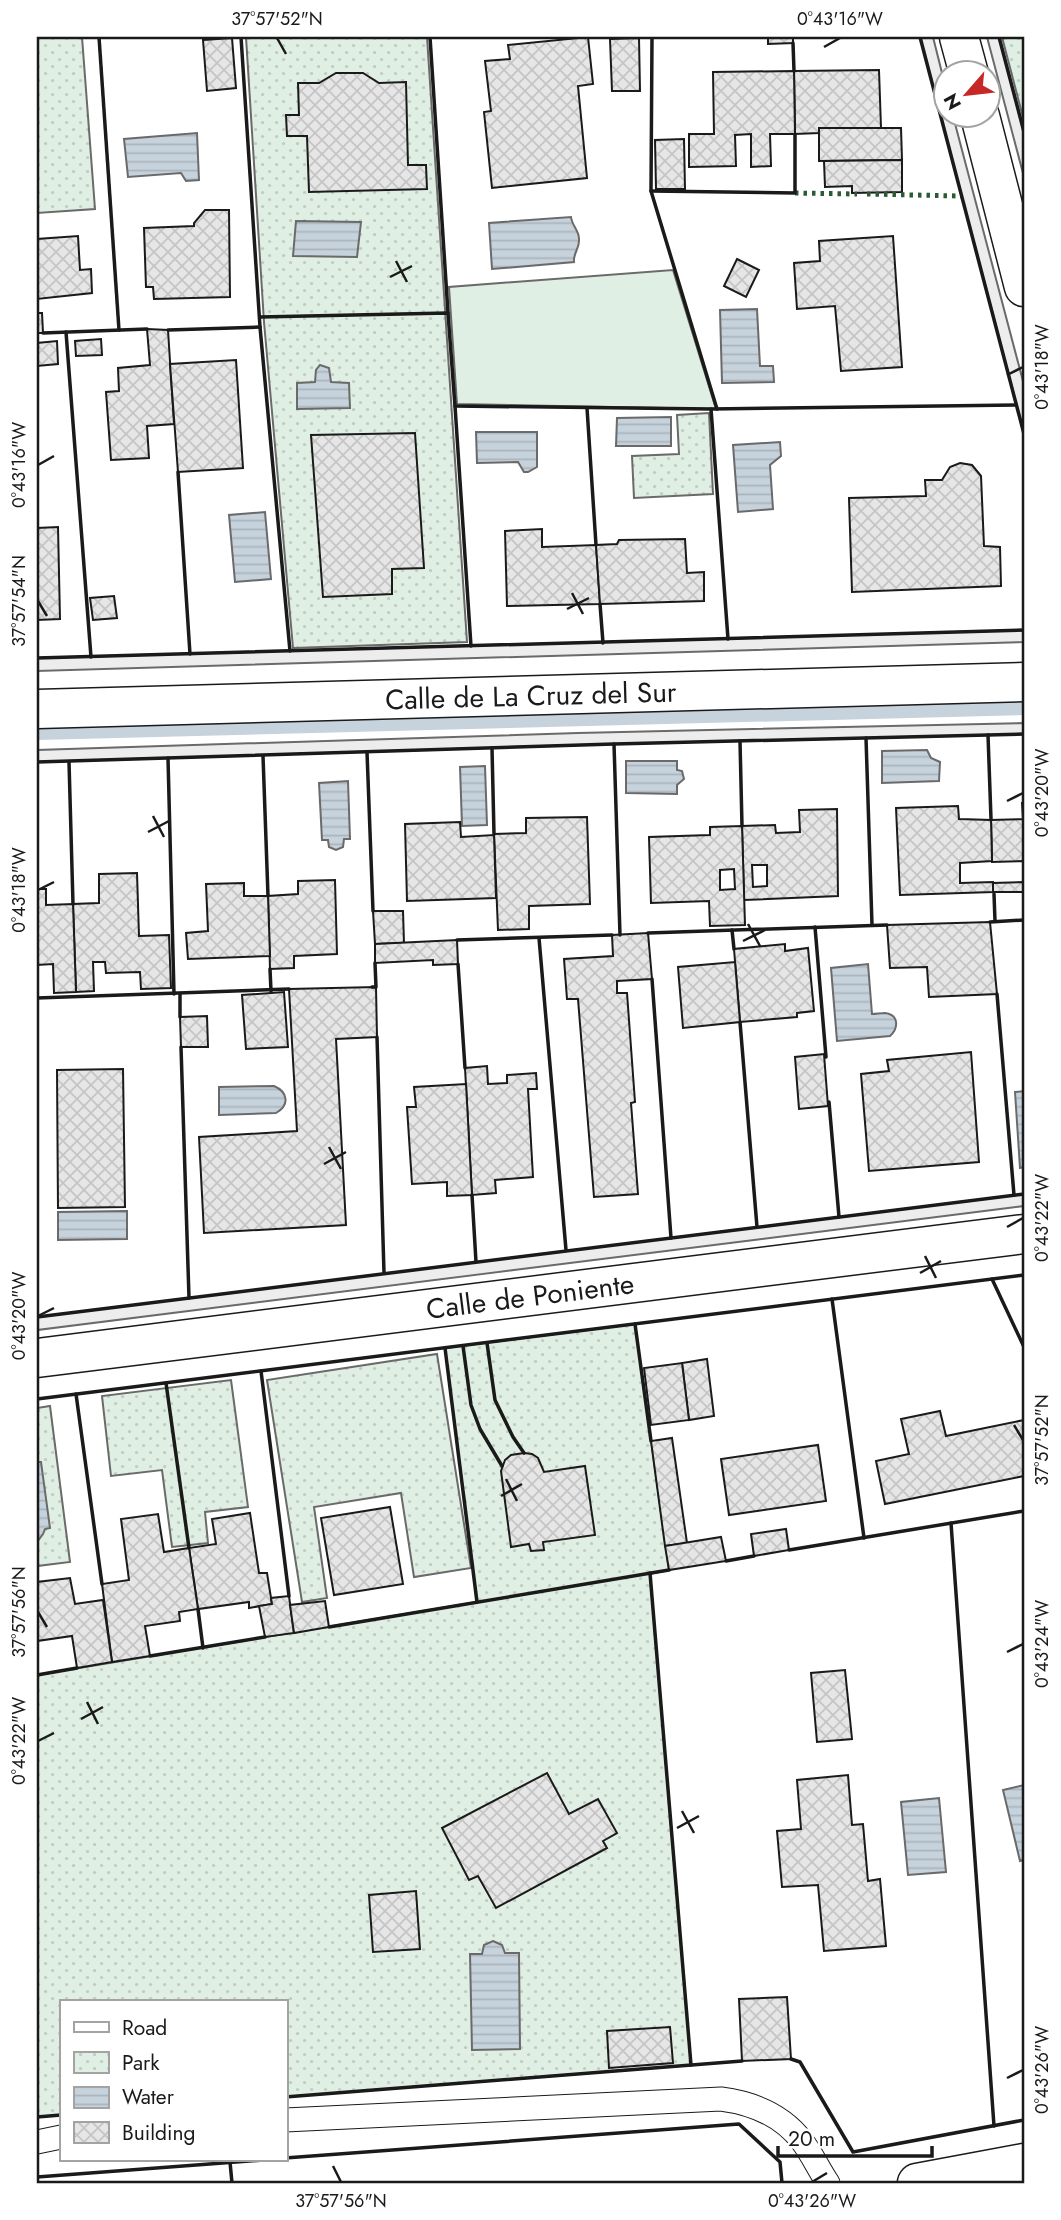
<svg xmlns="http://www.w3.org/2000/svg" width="1061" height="2220" font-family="Jost,sans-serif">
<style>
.grass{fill:#e0efe3;stroke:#6a6a6a;stroke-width:2}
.park{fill:url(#park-dots);stroke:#6a6a6a;stroke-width:2}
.parking{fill:#ededed;stroke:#6a6a6a;stroke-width:2}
.water{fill:url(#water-rules);stroke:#6a6a6a;stroke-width:2}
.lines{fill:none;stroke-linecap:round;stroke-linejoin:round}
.stream{stroke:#c6d2dc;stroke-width:16}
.building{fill:url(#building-cross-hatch);stroke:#1a1a1a;stroke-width:2;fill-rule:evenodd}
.lane-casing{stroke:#1a1a1a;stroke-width:25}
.street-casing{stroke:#1a1a1a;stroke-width:41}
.lane{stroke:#fff;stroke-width:23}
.street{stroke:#fff;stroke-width:38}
.hedge{stroke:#2b5a34;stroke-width:5;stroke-dasharray:3.5 5;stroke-linecap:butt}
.wall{stroke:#1a1a1a;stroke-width:3.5}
.ticks{fill:none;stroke:#1a1a1a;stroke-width:2.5}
.labels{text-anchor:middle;stroke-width:5;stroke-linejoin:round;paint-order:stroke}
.street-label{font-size:28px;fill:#1a1a1a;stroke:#fff}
.neatline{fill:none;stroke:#1a1a1a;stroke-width:2.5}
.ticks-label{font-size:18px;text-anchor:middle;fill:#1a1a1a}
</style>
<defs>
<pattern id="park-dots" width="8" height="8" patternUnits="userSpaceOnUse" patternTransform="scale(1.75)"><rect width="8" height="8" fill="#e0efe3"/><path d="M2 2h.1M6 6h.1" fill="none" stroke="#c0ccc2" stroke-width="1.8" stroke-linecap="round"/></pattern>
<pattern id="water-rules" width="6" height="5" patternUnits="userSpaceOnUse" patternTransform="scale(1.75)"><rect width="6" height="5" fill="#c6d2dc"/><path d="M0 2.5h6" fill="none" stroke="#aab4bc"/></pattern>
<pattern id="building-cross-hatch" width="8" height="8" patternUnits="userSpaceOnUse" patternTransform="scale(1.75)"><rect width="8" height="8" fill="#e6e6e6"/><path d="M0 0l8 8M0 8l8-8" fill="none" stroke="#c5c5c5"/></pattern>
</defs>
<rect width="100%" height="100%" fill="#fff"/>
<polygon class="grass" points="673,270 716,409 457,404 449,287"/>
<g class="park">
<polygon points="37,37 82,37 95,209 37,213"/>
<polygon points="246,37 427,37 467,642 293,648 264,322"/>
<polygon points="1002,37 1024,37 1024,121"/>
<polygon points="709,413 713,494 634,498 632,456 679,454 677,415"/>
<polygon points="635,1324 669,1570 650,1574 691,2065 285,2097 285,2001 61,2001 61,2115 37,2117 37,1675 477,1602 445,1348"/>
<polygon points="437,1354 471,1568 414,1577 401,1493 314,1507 327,1598 302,1602 267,1380"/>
<polygon points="231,1380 248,1507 205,1512 208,1543 172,1547 162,1470 111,1476 102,1396"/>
<polygon points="50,1406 70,1562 37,1566 37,1408"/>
</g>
<g class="parking">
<polygon points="920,37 933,37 945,85 946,116 953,116 1024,385 1024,433"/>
<polygon points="987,37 999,37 1024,132 1024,177"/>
<polygon points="1024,630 1024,642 37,671 37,658"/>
<polygon points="1024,723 1024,734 614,744 37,762 37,750 578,733"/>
<polygon points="1024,1194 1024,1206 37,1330 37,1317"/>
</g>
<g class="water">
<polygon points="197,133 199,180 186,181 181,173 128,177 124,139"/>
<path d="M571 217C572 226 579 230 579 239 580 248 573 253 574 262L492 269 489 223Z"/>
<polygon points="296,221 361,222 357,257 293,256"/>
<polygon points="757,309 760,366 773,366 774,382 722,383 720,310"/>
<polygon points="320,365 329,368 331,382 349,383 350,408 297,409 297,383 315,382 316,370"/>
<polygon points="671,417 671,446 616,446 617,418"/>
<polygon points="476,432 537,432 537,467 528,472 524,472 518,462 477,463"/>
<polygon points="780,442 781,456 770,465 773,509 738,512 733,445"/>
<polygon points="265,512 271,579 235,582 229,515"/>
<polygon points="927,750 931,758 940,762 939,781 882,783 882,751"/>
<polygon points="626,761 677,761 677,770 682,771 684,779 677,785 677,794 626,793"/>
<polygon points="485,766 487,825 462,826 460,767"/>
<polygon points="348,781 350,839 344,839 343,847 336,850 329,847 328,840 322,840 319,783"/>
<path d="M868 964 872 1014C876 1014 881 1013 885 1013 900 1015 898 1029 890 1036L837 1041 831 968Z"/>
<path d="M274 1086C288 1092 290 1105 276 1113L219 1115V1087Z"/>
<polygon points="1024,1091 1024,1167 1020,1168 1015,1092"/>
<polygon points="127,1211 127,1239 58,1240 58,1212"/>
<polygon points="37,1462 41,1462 50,1528 45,1529 43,1534 37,1542"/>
<polygon points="1024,1785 1024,1860 1020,1861 1003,1790"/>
<polygon points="939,1798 946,1872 908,1875 901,1802"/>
<polygon points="493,1941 502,1945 505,1953 519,1953 520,2049 472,2050 470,1954 482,1954 484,1945"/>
</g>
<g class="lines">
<polyline class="stream" points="37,732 1024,707"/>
</g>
<g class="building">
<polygon points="588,37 593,84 578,86 587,178 492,188 484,112 491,111 485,61 510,59 508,45"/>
<polygon points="768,37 793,37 793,43 768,44"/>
<polygon points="232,38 236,88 207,91 203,40"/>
<polygon points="639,38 640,91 612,91 610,39"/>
<polygon points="879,70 881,128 819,128 819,133 795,134 794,71"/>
<polygon points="794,71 795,134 770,134 771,166 751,167 751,134 735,135 736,166 689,167 689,134 714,134 713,72"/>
<polygon points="336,73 363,73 379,83 406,82 408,165 426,165 427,189 309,192 307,136 287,136 286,115 299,115 298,83 319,83"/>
<polygon points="819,128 901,128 902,160 819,161"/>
<polygon points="684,139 685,189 656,189 655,140"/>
<polygon points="902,160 902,192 852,193 852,186 825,187 824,161"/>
<polygon points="205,210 229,210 230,297 154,299 153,287 146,287 144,228 194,226 194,223"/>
<polygon points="78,236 80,270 91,269 92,293 37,299 37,239"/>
<polygon points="893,236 902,367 841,371 835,306 797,309 794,263 820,261 819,241"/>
<polygon points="737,259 759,270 746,297 724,286"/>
<polygon points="37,313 42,313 43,333 37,333"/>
<polygon points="147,329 168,330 174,424 147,426 149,458 111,460 106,392 119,391 118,368 150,365"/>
<polygon points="101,339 102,355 76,356 75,341"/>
<polygon points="57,341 58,364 37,366 37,343"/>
<polygon points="236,360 243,468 178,472 170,364"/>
<polygon points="415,433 424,568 392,569 392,594 323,597 311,435"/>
<polygon points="960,463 972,465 981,476 984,546 1000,547 1001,586 852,592 849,498 926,496 925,480 942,480 950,467"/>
<polygon points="58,527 60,619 37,620 37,528"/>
<polygon points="542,529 542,547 596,545 600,604 507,606 505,531"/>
<polygon points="685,539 687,573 704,572 704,601 600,604 596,545 617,544 619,540"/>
<polygon points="114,596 117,618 93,620 90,598"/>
<polygon points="1022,803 1024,803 1024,866 1024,861 992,862 991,820 1023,819"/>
<polygon points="958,806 959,819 991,820 992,861 960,863 960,883 993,882 993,892 900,895 896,808"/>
<path d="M837 809 838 896 744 900 742 826 775 825 776 833 800 832 799 810ZM752 865H767V886L753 887Z"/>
<polygon points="587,817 590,904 529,906 529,929 498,930 494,834 526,833 526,818"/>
<polygon points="460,822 461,837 494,835 496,898 407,901 405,824"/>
<path d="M742 826 745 925 710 926 709 901 651 903 649 837 710 835V827ZM734 869 735 889 720 890V870Z"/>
<polygon points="137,873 139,936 169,935 171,988 141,989 140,972 106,973 105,962 93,962 94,991 76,992 73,904 99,903 99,874"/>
<polygon points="335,880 337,954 294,956 294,968 270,969 268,896 298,894 298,881"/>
<polygon points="1024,882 1024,892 993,892 993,883"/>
<polygon points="244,883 244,896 268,896 270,956 188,959 186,933 208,931 206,884"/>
<polygon points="37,889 46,889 46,905 73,904 76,992 54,993 53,964 37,965"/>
<polygon points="373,911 403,911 404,943 375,944"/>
<polygon points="990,922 997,994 929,997 927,967 890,968 887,925"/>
<polygon points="648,933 652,979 617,981 617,993 627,993 635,1102 631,1103 638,1194 594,1197 578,999 567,999 564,959 613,956 612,935"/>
<polygon points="457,940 458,964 433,965 433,960 375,963 375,944"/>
<polygon points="785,944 785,951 808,948 814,1011 797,1013 797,1017 740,1022 734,949"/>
<polygon points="735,962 740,1022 683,1028 678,967"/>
<polygon points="376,987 377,1037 336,1039 346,1225 204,1233 199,1137 297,1131 289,989"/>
<polygon points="284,992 288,1047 246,1049 242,995"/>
<polygon points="207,1016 208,1047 181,1047 180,1017"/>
<polygon points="971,1052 979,1162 869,1171 861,1074 889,1071 887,1060"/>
<polygon points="824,1054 828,1106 799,1109 795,1057"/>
<polygon points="487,1066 488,1084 507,1083 507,1075 536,1073 537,1089 528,1089 533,1177 495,1180 496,1193 472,1195 465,1068"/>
<polygon points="123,1069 125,1207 58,1208 57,1070"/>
<polygon points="466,1084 472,1195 447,1196 447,1182 412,1184 407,1107 416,1107 414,1087"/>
<polygon points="707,1359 714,1416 689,1420 682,1363"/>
<polygon points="682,1363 689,1420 651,1425 644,1368"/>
<polygon points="940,1411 946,1436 1024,1420 1024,1476 885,1504 876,1461 909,1454 901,1419"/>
<polygon points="672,1438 687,1543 665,1546 651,1441"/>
<polygon points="818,1445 826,1501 729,1515 721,1459"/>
<polygon points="524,1453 532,1454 538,1458 544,1472 585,1466 595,1535 543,1542 544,1550 531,1551 529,1544 511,1547 501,1471 505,1460 511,1455"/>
<polygon points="390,1507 403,1584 334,1595 321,1518"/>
<polygon points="250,1513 259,1573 267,1573 272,1604 249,1608 249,1602 198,1609 189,1548 216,1544 212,1519"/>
<polygon points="158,1514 164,1552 189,1548 198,1609 179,1612 180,1621 145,1626 150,1656 112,1662 102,1584 129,1580 121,1519"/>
<polygon points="786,1529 789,1550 754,1556 751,1534"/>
<polygon points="721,1537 726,1561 669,1570 665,1546"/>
<polygon points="70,1578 75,1604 103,1600 112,1662 77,1668 72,1636 37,1641 37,1582"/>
<polygon points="289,1596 294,1633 265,1637 259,1606 272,1604 271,1598"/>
<polygon points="325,1601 329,1627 294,1633 290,1605"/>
<polygon points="845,1670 852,1739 817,1742 811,1673"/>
<polygon points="547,1773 569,1814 598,1799 617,1833 603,1841 607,1848 496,1908 478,1876 469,1880 442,1828"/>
<polygon points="848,1775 852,1825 863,1824 868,1881 880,1879 886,1946 824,1951 818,1885 782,1887 777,1831 801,1829 797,1780"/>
<polygon points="416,1891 420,1949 373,1952 369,1895"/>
<polygon points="787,1997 791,2059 742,2061 739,1999"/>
<polygon points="670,2027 673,2063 609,2068 607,2031"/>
</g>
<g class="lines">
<defs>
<g id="lane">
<path d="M285 2120 721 2099C752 2103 782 2115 802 2141 812 2154 819 2170 828 2183"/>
<polyline points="37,2142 61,2137"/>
</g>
<g id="street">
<polyline points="959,37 969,74"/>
<polyline points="980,116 1024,287"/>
<path id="s1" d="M37 709 1024 682"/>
<path id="s2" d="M37 1358 1024 1234"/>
<polyline points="917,2183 1024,2163"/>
</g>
</defs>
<use href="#lane" class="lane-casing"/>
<use href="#street" class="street-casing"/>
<use href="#lane" class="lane"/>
<use href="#street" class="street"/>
<g class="hedge">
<polyline points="795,193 857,194"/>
<polyline points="867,194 961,196"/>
</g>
<g class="wall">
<polyline points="99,37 119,330"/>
<polyline points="241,37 260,327 290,651"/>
<polyline points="430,37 448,313"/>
<polyline points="652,37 651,191 717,409"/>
<polyline points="920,37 1024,434"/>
<polyline points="999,37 1024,132"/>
<polyline points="793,43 794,71"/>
<polyline points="651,191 795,193 795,134"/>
<polyline points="260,317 448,313 455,406 711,409 1016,405"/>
<polyline points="168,330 260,327"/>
<polyline points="66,332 91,657"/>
<polyline points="43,333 147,329"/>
<polyline points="455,406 471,646"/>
<polyline points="587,408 596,545"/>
<polyline points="711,409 728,639"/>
<polyline points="178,472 190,654"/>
<polyline points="600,604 603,643"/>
<polyline points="37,658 1024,630"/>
<polyline points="988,735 991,819"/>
<polyline points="866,738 872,925"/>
<polyline points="740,741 742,826"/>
<polyline points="614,744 620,935"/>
<polyline points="492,748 494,834"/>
<polyline points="367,752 373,911"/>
<polyline points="263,756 268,896"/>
<polyline points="168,758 174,994"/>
<polyline points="37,762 614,744 1024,734"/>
<polyline points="69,762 73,904"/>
<polyline points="994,894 995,921"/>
<polyline points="990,922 1024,920"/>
<polyline points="815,927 826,1057"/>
<polyline points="732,930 734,949"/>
<polyline points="648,933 887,925"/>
<polyline points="539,938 566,1250"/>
<polyline points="457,940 612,935"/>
<polyline points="458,964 465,1068"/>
<polyline points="270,969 271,991"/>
<polyline points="652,979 671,1238"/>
<polyline points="372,987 376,987 375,963"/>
<polyline points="180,994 180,1017"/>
<polyline points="997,994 1014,1195"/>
<polyline points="37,998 289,989"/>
<polyline points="740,1022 757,1227"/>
<polyline points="377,1037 384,1273"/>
<polyline points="181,1047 189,1298"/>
<polyline points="829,1102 839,1217"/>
<polyline points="472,1195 476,1262"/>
<polyline points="992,1279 1024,1347"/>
<polyline points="832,1299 864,1538"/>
<polyline points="37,1317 1024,1194"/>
<polyline points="635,1324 651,1441"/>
<polyline points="487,1343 495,1400 513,1437 524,1453"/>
<polyline points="463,1346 471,1405 480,1429 502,1466"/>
<polyline points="445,1348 477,1602"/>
<polyline points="261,1371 289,1596"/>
<polyline points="166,1383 189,1548"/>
<polyline points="76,1394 102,1584"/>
<polyline points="37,1399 1024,1275"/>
<polyline points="951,1523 994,2126"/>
<polyline points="789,1550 1024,1511"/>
<polyline points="726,1561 754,1556"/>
<polyline points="650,1573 691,2065"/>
<polyline points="198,1609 203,1648"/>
<polyline points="329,1627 669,1570"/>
<polyline points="150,1656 265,1637"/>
<polyline points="37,1675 77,1668"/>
<polyline points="791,2059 800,2062 853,2152 1024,2120"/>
<polyline points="285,2097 742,2061"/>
<polyline points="37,2117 61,2115"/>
<polyline points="285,2158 739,2124 780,2162 782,2183"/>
<polyline points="230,2162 232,2183"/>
<polyline points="37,2177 277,2159"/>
</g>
</g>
<path class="ticks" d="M277 38 286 54M824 47 840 38M396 261 407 282M390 277 412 266M1007 375 1023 367M38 465 54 456M572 593 583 614M38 601 47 616M567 609 589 598M1007 801 1023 793M153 816 164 837M148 832 169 821M38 890 54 882M748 924 760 946M743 941 765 930M329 1147 341 1169M324 1164 346 1152M1007 1227 1023 1218M925 1256 936 1278M920 1273 941 1261M38 1316 54 1308M1014 1425 1023 1440M506 1479 517 1501M501 1496 522 1484M38 1612 47 1627M1007 1652 1023 1644M87 1702 98 1724M81 1719 103 1707M38 1741 54 1733M682 1811 694 1833M677 1828 699 1816M1007 2078 1023 2070M333 2166 341 2182M812 2182 827 2173"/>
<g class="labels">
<g class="street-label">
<text dy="10" stroke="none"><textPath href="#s1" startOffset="494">Calle de La Cruz del Sur</textPath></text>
<text dy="10" stroke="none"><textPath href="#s2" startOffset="497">Calle de Poniente</textPath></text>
</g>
</g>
<rect width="1061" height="2220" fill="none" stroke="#ffffff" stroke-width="77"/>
<rect x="60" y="2000" width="228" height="161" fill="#ffffff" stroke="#a3a3a3" stroke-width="2"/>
<rect x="74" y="2022" width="35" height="10" fill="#ffffff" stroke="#a3a3a3" stroke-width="2"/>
<text x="122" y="2035" font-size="21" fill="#1a1a1a">Road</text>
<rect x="74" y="2052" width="35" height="21" fill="url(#park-dots)" stroke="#a3a3a3" stroke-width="2"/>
<text x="122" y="2070" font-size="21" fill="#1a1a1a">Park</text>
<rect x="74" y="2087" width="35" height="21" fill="url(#water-rules)" stroke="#a3a3a3" stroke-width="2"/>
<text x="122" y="2104" font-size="21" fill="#1a1a1a">Water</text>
<rect x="74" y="2122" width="35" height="21" fill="url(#building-cross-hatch)" stroke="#a3a3a3" stroke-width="2"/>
<text x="122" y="2140" font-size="21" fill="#1a1a1a">Building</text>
<g transform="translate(967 94) rotate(242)"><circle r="33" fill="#ffffff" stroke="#a3a3a3" stroke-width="2"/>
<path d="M0-5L12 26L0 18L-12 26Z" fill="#c62828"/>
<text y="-10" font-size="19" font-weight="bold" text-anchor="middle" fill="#1a1a1a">N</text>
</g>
<path d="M778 2146v10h154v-10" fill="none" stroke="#1a1a1a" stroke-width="3.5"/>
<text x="788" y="2146" font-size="21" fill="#1a1a1a" stroke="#ffffff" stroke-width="5" paint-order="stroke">20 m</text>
<rect x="38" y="38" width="985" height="2144" class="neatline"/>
<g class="ticks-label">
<text x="277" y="25">37°57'52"N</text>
<text x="840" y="25">0°43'16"W</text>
<text transform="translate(1042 367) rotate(-90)" y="6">0°43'18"W</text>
<text transform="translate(19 465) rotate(-90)" y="6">0°43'16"W</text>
<text transform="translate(19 601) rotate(-90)" y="6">37°57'54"N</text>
<text transform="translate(1042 793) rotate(-90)" y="6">0°43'20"W</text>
<text transform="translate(19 890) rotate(-90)" y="6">0°43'18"W</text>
<text transform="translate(1042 1218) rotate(-90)" y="6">0°43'22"W</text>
<text transform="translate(19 1316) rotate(-90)" y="6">0°43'20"W</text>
<text transform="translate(1042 1440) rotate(-90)" y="6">37°57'52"N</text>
<text transform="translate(19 1612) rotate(-90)" y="6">37°57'56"N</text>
<text transform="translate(1042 1644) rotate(-90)" y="6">0°43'24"W</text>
<text transform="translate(19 1741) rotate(-90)" y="6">0°43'22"W</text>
<text transform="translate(1042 2070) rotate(-90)" y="6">0°43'26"W</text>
<text x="341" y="2207">37°57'56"N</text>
<text x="812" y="2207">0°43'26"W</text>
</g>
</svg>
